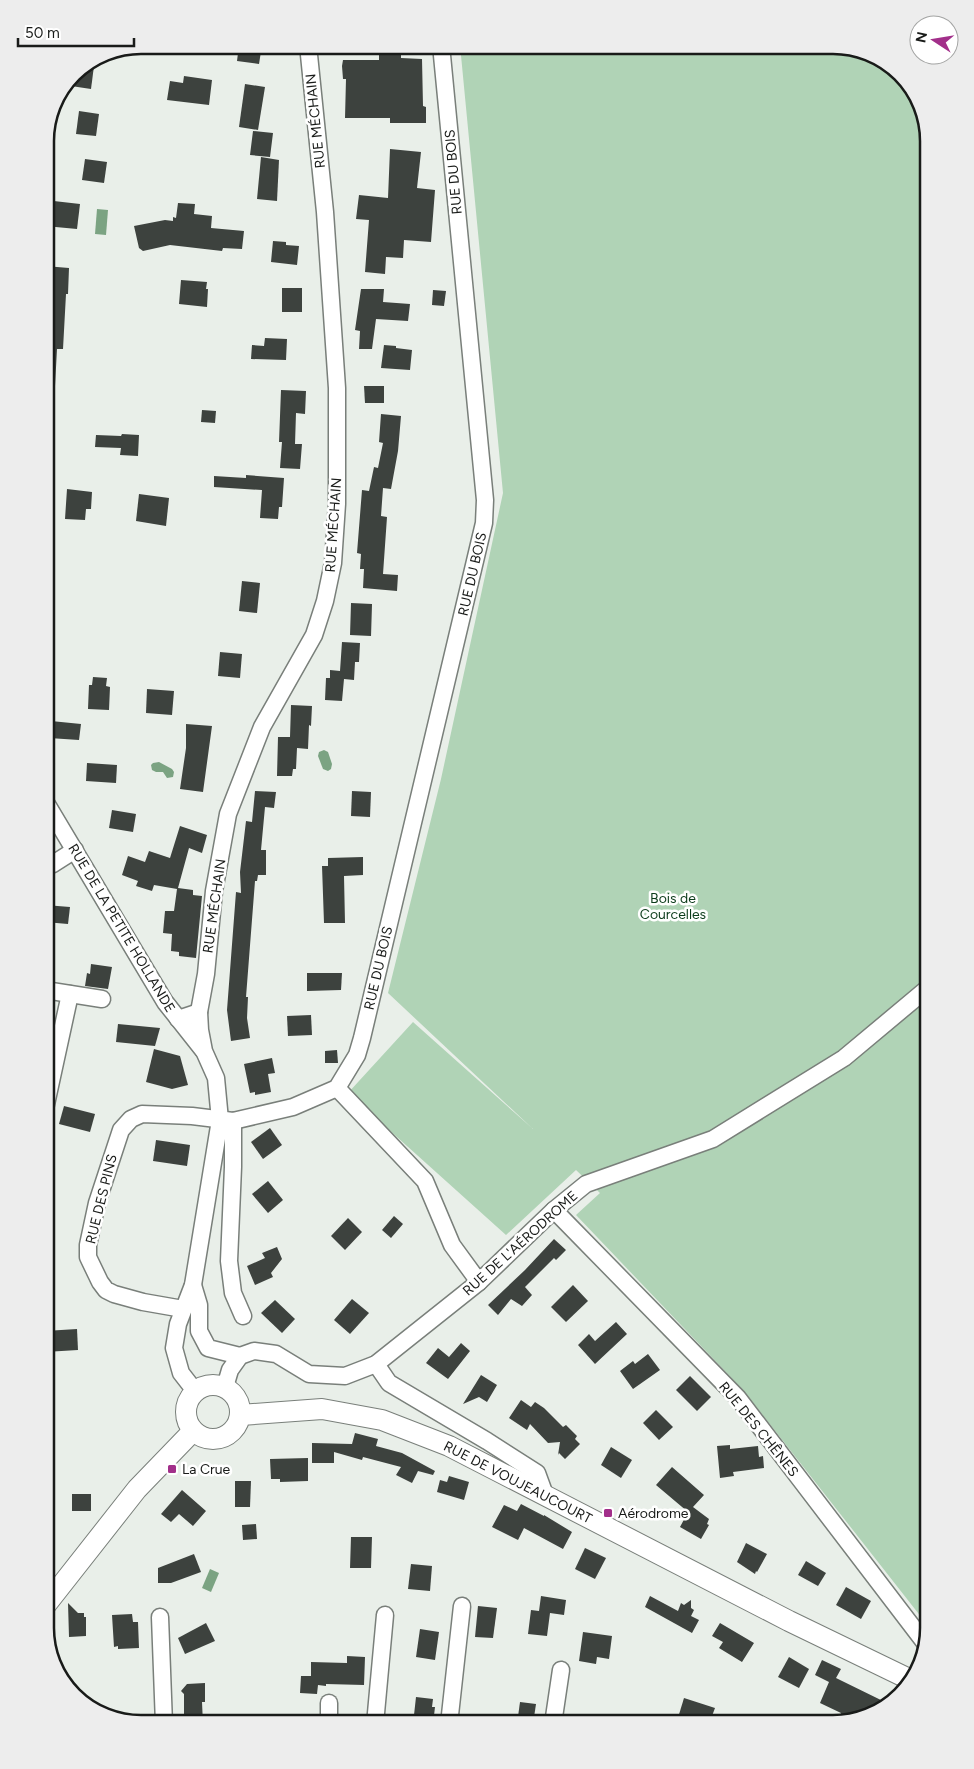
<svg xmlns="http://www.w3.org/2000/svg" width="974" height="1769" font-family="Figtree,sans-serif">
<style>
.green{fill:#b0d3b6}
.water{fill:#7ba382}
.building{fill:#3d423e}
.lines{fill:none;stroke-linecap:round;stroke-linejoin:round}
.minor-casing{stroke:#797f7a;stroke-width:19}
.major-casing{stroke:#797f7a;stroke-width:22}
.minor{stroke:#fff;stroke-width:16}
.major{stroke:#fff;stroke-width:20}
.poi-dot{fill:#a22f8a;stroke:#fff;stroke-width:2}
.labels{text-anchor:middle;stroke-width:5;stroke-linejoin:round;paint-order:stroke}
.street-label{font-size:14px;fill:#191b19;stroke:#fff}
.park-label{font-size:14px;fill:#0b3b1a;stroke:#fff}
.poi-label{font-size:14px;fill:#191b19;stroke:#fff;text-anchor:start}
.rim{fill:none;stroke:#191b19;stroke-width:2.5}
</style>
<rect width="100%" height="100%" fill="#e9efe9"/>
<polygon class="green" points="460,45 840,45 887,61 922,104 929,140 929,1627 743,1390 576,1215 600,1193 576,1170 506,1235 348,1093 413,1022 533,1129 388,993 441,779 503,493"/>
<g class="water">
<polygon points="97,209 108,210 106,235 95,234"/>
<polygon points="324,750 328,752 332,764 331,769 328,771 323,769 318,756 319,752"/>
<polygon points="159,762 172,769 174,772 173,777 167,778 163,772 156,772 152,770 151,765 153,763"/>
<polygon points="210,1569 219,1573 211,1592 202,1588"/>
</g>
<g class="building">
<polygon points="239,45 262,45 259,64 237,61"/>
<polygon points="379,45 401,45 401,58 422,59 423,106 426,107 426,123 390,123 390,118 345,118 346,79 343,79 342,66 343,60 379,60"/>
<polygon points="85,65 94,66 91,89 71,86 73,73"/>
<polygon points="184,76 212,80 209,105 167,100 170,81 183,83"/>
<polygon points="245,84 265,87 258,130 239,127"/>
<polygon points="79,111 99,114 96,136 76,134"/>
<polygon points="253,131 273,133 270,157 250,155"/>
<polygon points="390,149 421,152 417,188 435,190 431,242 404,240 403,258 386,257 385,274 365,272 369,220 356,219 359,195 388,198"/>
<polygon points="261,157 279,160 277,201 257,199"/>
<polygon points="85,159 107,162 104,183 82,180"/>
<polygon points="45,200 80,204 77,229 45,226"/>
<polygon points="178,203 195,204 194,214 212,216 211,228 244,231 242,249 223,248 222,251 170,245 143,251 139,248 134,226 165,220 173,221 173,217 176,218"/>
<polygon points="273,241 286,242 286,245 299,246 297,265 271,262"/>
<polygon points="45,266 69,268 68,294 66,294 63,349 57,349 55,386 45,385"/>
<polygon points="181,280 207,282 206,289 208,289 207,307 179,304"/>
<rect x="282" y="288" width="20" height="24"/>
<polygon points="361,289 384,289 383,302 410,304 408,321 376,319 372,349 359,349 360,331 355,330"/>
<polygon points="433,290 446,291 444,306 432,305"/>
<polygon points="265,338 287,339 286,360 251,359 252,345 264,346"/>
<polygon points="384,345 396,346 396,348 412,350 410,370 381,368"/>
<polygon points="364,386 384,386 384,403 365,403"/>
<polygon points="281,390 306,391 305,414 296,413 295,444 302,444 300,469 280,468 282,442 279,442"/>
<polygon points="202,410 216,411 215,423 201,422"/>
<polygon points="381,414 401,416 398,451 391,489 383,488 381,516 387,517 383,574 398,575 397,591 363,588 364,569 360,569 361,554 357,553 362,490 369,491 374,467 378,468 383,443 379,442"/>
<polygon points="122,434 139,435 138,456 120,455 121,448 95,447 96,435 121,436"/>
<polygon points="246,475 284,478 282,507 279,507 278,519 260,518 262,490 214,487 214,476 246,478"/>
<polygon points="67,489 92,492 91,509 86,509 85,520 65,519"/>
<polygon points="139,494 169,498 166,526 136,521"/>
<polygon points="242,581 260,583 257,613 239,611"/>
<polygon points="351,603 372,604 371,636 350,635"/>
<polygon points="342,642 360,643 359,662 355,662 354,680 344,679 342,701 325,700 326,678 330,678 330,670 340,671"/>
<polygon points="220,652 242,654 240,678 218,676"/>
<polygon points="93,677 107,678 106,686 110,687 109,710 88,709 89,685 92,685"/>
<polygon points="147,689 174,691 172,715 146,713"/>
<polygon points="291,705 312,706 311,726 309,725 308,749 297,748 296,769 293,769 292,776 277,776 278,737 290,737"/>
<polygon points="51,721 81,724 79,740 49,738"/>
<polygon points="186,724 212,726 203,792 180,789 186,748"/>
<polygon points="87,763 117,765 116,783 86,781"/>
<polygon points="255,791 276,792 274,808 265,807 261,850 266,850 266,875 258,875 257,881 255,881 246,997 248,997 247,1018 250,1038 231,1041 227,1010 236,892 241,893 240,872 246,821 252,822"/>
<polygon points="352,791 371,792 370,817 351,816"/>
<polygon points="112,810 136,814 133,832 109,828"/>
<polygon points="180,826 207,835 202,853 189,848 178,888 193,890 193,895 202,896 196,958 179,956 179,952 171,951 172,934 163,933 165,911 174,911 177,889 154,885 152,891 136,886 138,881 122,875 128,856 145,862 149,851 170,858"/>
<polygon points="363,857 363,875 344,876 345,923 324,923 322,866 328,866 328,858"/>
<polygon points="45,905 70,907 68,924 45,922"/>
<polygon points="91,964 112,967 108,989 85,986 87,973 90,974"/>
<polygon points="307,973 342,973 341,990 307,991"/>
<polygon points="311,1015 312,1035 288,1036 287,1016"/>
<polygon points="118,1024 160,1028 155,1046 116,1042"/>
<polygon points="154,1049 180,1056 188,1085 172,1089 146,1082"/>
<polygon points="337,1050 338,1063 325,1063 325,1051"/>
<polygon points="272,1058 275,1073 268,1074 271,1092 255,1095 255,1092 250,1093 244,1064"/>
<polygon points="64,1106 95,1114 90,1132 59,1124"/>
<polygon points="270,1128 282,1145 263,1159 251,1142"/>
<polygon points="156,1140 190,1145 187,1166 153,1161"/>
<polygon points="268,1181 283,1200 268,1213 252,1194"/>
<polygon points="394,1216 403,1224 391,1238 382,1230"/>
<polygon points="348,1218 362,1232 345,1250 331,1236"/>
<polygon points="554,1239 566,1250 556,1260 554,1258 525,1287 532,1295 522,1306 511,1299 498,1315 488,1305 525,1270"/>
<polygon points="277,1247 282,1259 271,1273 273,1277 255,1285 247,1266 265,1258 262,1253"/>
<polygon points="573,1285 588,1301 566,1322 551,1307"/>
<polygon points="352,1299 369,1313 350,1334 334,1320"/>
<polygon points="275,1300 295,1319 282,1333 261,1313"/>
<polygon points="616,1322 627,1334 595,1364 578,1345 589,1334 595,1341"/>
<polygon points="77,1329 78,1350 45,1352 45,1331"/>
<polygon points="461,1343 470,1351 448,1379 426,1363 438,1348 449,1357"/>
<polygon points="648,1354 660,1370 633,1389 620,1371 633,1361 635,1364"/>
<polygon points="481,1375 497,1385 487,1402 479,1397 463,1404"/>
<polygon points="690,1376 711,1397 697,1411 676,1390"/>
<polygon points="521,1400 531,1407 535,1402 544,1408 563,1427 566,1425 577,1436 575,1439 580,1444 565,1459 559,1453 558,1455 560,1442 548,1443 530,1424 527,1430 509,1418"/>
<polygon points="656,1410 673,1427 659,1440 643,1423"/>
<polygon points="355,1433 378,1439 376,1446 402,1453 435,1471 433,1475 418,1471 412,1483 396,1475 401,1467 363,1457 362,1460 334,1452 334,1463 312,1463 312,1443 352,1444"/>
<polygon points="730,1445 730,1449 758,1446 759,1457 763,1456 764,1468 733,1472 734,1476 720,1478 717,1446"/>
<polygon points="611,1447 632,1460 621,1478 601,1465"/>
<polygon points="308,1458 308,1481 280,1482 280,1479 271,1479 270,1459"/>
<polygon points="672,1467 704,1495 693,1507 709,1519 707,1524 709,1525 701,1539 680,1527 688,1512 656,1485"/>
<polygon points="449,1476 469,1482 464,1500 437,1492 440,1480 447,1482"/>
<polygon points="235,1481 251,1481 250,1507 235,1507"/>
<polygon points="182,1490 206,1511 193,1526 179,1514 171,1522 161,1514"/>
<rect x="72" y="1494" width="19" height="17"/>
<polygon points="521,1504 544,1516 544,1515 572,1532 563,1549 524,1528 518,1540 492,1527 504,1505 517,1511"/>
<polygon points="256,1524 257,1539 243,1540 242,1525"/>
<polygon points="351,1537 372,1537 371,1568 350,1568"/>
<polygon points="746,1543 767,1554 757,1572 756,1571 755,1574 737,1562"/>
<polygon points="585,1548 606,1558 595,1579 575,1569"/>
<polygon points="194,1554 201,1572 171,1583 158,1583 158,1568"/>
<polygon points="806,1561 826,1573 818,1586 798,1575"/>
<polygon points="411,1564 432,1566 430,1591 408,1589"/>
<polygon points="846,1587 871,1601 861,1619 836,1605"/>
<polygon points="541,1596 566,1600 564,1615 550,1613 547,1636 528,1634 531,1610 539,1611"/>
<polygon points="650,1596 678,1611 681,1603 684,1605 691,1600 691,1608 694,1610 691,1616 699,1620 692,1633 645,1607"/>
<polygon points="68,1603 78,1613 84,1613 84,1617 86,1617 86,1636 69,1637"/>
<polygon points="478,1606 497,1608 493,1638 475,1637"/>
<polygon points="132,1614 133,1622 138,1622 139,1648 118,1649 118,1646 114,1647 112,1615"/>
<polygon points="206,1623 215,1641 185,1654 178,1638"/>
<polygon points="720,1623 754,1643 742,1662 719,1648 723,1642 712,1636"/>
<polygon points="420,1629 439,1632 435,1660 416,1657"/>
<polygon points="583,1632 612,1636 609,1659 597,1657 596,1664 579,1661"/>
<polygon points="347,1656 365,1657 364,1685 326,1684 326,1686 318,1685 317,1694 300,1693 301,1676 311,1676 311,1662 347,1663"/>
<polygon points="789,1657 809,1669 799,1688 778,1677"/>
<polygon points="822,1660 841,1669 836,1678 887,1703 870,1717 848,1721 839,1717 841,1713 820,1703 829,1682 815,1675"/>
<polygon points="205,1683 205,1702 202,1702 203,1724 184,1724 184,1694 181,1691 187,1684"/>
<polygon points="416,1697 433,1699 432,1707 435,1707 433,1724 413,1724"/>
<polygon points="684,1698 715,1708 709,1724 686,1724 677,1721"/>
<polygon points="520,1702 536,1704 533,1724 517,1724"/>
</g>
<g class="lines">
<defs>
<g id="minor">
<polyline points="45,801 165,1002 203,1050"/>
<polyline points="45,867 53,864 75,850"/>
<polyline points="45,990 102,999"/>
<polyline points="199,1012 206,974 214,891 228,814 262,727 314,635 325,601 333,563 337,504 337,388 325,212 308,45"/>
<polyline points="178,1019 199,1012 200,1030 204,1051 216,1078 220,1120 193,1285 178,1324 174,1348 181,1373 195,1391"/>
<polyline points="337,1088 425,1181 452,1245 479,1282"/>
<polyline points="45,1109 70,994"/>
<polyline points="233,1121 233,1167 229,1261 233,1293 243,1316"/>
<polyline points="554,1210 738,1398 925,1643"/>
<polyline points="193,1285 199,1305 199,1331 208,1348 240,1356"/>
<polyline points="183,1309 143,1302 114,1294 106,1290 100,1282 88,1257 88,1245 97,1203 121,1130 131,1119 142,1114 192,1116 233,1121 293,1107 337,1088 357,1055 362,1038 484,523 485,500 441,45"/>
<polyline points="376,1364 389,1383 487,1441 537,1473 545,1495"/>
<polyline points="225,1387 230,1370 240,1356 254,1351 276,1354 309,1374 345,1376 376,1364 479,1282 554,1210 586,1184 713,1139 844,1058 929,987"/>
<polyline points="160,1617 164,1724"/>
<polyline points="329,1724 329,1703"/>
<polyline points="375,1724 385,1615"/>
<polyline points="449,1724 462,1606"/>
<polyline points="553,1724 561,1670"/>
</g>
<g id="major">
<circle cx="213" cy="1412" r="27"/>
<polyline points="241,1415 322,1409 382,1420 449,1446 789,1621 913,1681"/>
<polyline points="45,1606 137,1489 193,1431"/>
</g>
</defs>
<use href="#minor" class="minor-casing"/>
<use href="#major" class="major-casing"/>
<use href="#minor" class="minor"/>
<use href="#major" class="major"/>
</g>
<g class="poi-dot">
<rect x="167" y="1464" width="10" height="10" rx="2.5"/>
<rect x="603" y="1508" width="10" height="10" rx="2.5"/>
</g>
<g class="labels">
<g class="street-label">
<text transform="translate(315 121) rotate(-96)" y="5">RUE MÉCHAIN</text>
<text transform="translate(453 172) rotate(-95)" y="5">RUE DU BOIS</text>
<text transform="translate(333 525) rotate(-86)" y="5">RUE MÉCHAIN</text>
<text transform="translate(472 574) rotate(-77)" y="5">RUE DU BOIS</text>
<text transform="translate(214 906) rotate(-82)" y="5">RUE MÉCHAIN</text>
<text transform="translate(122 928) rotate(59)" y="5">RUE DE LA PETITE HOLLANDE</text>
<text transform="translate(378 968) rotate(-77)" y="5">RUE DU BOIS</text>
<text transform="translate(101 1199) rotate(-76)" y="5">RUE DES PINS</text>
<text transform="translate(520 1243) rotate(-42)" y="5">RUE DE L'AÉRODROME</text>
<text transform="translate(759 1429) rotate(51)" y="5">RUE DES CHÊNES</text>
<text transform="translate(518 1482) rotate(27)" y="5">RUE DE VOUJEAUCOURT</text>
</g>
<g class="park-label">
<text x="673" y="903">Bois de<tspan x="673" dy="16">Courcelles</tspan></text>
</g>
<g class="poi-label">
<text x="182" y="1474">La Crue</text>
<text x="618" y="1518">Aérodrome</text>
</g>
</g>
<path d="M0 0H974V1769H0ZM141 54H833A87 87 0 0 1 920 141V1628A87 87 0 0 1 833 1715H141A87 87 0 0 1 54 1628V141A87 87 0 0 1 141 54Z" fill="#ededed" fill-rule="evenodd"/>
<path class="rim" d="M141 54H833A87 87 0 0 1 920 141V1628A87 87 0 0 1 833 1715H141A87 87 0 0 1 54 1628V141A87 87 0 0 1 141 54Z"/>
<g transform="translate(934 40) rotate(282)"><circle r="24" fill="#ffffff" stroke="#a3a4a3"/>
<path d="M0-4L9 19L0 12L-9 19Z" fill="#a22f8a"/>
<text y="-8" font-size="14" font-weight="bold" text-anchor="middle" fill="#191b19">N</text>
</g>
<path d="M18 38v8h116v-8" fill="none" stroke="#191b19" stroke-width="2.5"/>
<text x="25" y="38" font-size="15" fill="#191b19" stroke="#ffffff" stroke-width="4" paint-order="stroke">50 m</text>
</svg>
